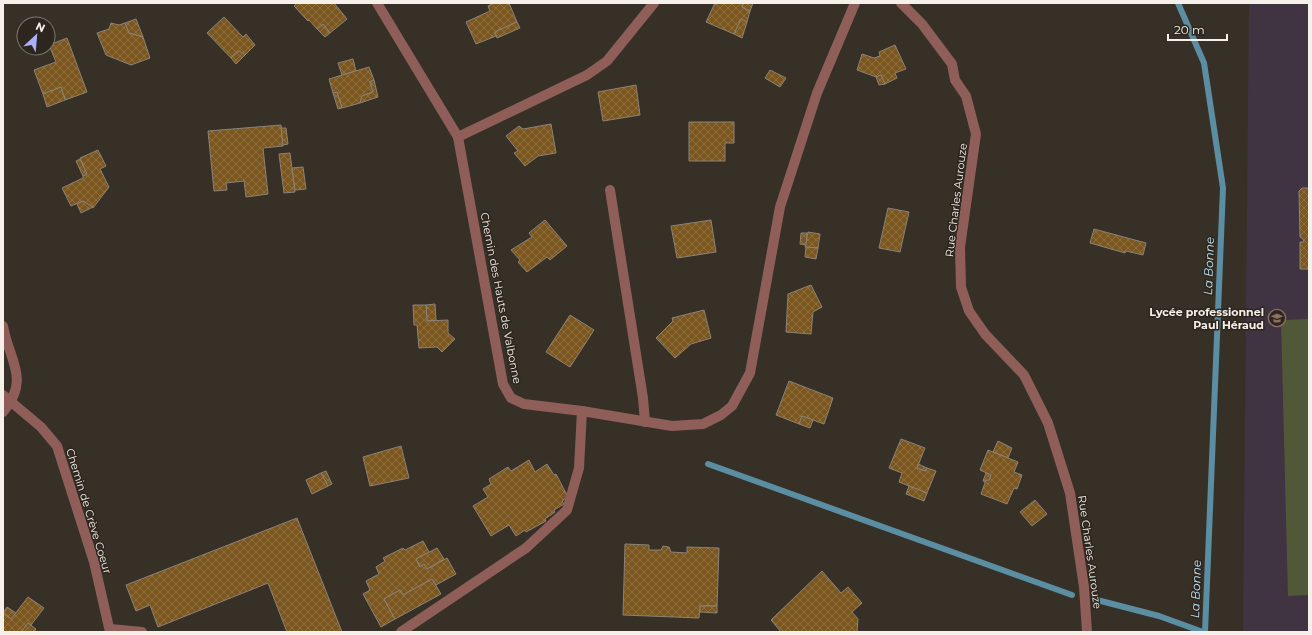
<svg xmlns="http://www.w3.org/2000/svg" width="1312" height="635" font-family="Montserrat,sans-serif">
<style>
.education{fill:#403443}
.garden{fill:#505837}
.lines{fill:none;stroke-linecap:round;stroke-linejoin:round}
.stream{stroke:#5b8ea2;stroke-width:6}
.building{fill:url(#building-cross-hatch);stroke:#8b8378}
.minor{stroke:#8f5e59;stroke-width:10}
.labels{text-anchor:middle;stroke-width:3;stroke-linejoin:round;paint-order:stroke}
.street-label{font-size:11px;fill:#f5f0ea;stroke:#2d261e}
.poi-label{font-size:11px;font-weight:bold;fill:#f5f0ea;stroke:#2d261e;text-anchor:end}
.water-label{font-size:12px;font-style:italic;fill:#bfe4f7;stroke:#2d261e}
</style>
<defs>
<pattern id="building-cross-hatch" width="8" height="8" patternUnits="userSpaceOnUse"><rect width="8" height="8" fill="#7b561f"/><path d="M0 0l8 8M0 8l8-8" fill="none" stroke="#8e6f40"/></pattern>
</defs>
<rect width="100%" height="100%" fill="#373027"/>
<polygon class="education" points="1249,3 1309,3 1309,632 1243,632"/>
<polygon class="garden" points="1309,319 1309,595 1288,596 1281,320"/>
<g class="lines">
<g class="stream">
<polyline points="1178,3 1204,63 1223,188 1205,632"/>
<polyline points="708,464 1072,595"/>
<polyline points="1097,600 1159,616 1203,632"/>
</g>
</g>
<g class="building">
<polygon points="297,3 334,3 347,19 330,33 323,24 317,29 309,20 308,21 294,6"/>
<polygon points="494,3 509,3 517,22 495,32 496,36 476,44 466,22 490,11 488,6"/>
<polygon points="715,3 744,3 742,7 750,11 747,22 741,19 734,34 706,22"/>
<polygon points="744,3 753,3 750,11 742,7"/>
<polygon points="224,17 243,37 246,34 255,45 245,55 239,51 231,58 207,33"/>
<polygon points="136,19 143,37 129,33 125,23"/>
<polygon points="741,19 747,22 742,38 734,34"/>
<polygon points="517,22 520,28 497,38 495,32"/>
<polygon points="111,23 119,25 125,23 129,33 143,37 150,58 131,65 106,55 97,33 109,29"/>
<polygon points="323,24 330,33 325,37 317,29"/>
<polygon points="67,38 87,92 65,100 61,87 43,94 34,70 56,62 49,45"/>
<polygon points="895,45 906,69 895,73 897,78 885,84 881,75 876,77 857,70 862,54 874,58 880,56 879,52"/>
<polygon points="239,51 245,55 236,64 231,58"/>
<polygon points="353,59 356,71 342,75 338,63"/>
<polygon points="369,67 374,80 370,82 373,92 362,96 360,103 342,108 337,92 333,93 329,79"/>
<polygon points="770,70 786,78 780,87 765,78"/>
<polygon points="881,75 885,84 879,85 876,77"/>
<polygon points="374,80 378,97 360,103 362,96 373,92 370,82"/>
<polygon points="636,85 640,115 603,121 598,92"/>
<polygon points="61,87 65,100 47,107 43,94"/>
<polygon points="337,92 342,108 338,109 333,93"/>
<polygon points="689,122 734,122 734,143 725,143 725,161 689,161"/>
<polygon points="551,124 556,153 538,156 525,166 514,153 518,151 506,136 519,126 523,129"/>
<polygon points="281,125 283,146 263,148 268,194 246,197 244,181 226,183 227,190 214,191 208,131"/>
<polygon points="281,128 286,128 288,144 283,145"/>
<polygon points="98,150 106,166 100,169 109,187 93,208 83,201 71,206 62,188 83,178 83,176 87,174 80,158"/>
<polygon points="290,153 295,192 284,193 279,154"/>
<polygon points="80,159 87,174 83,176 76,161"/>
<polygon points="303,167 306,189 295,190 292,168"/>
<polygon points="1302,188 1309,188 1309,269 1300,269 1300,242 1304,242 1303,239 1300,237 1299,191"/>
<polygon points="83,201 93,207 81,213 77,204"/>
<polygon points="888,208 909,212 900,252 879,248"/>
<polygon points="545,220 567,246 550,260 547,257 527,272 518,262 520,260 511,250 532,237 529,233"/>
<polygon points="711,220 716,252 677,258 671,226"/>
<polygon points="1094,229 1146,243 1143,255 1126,251 1125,253 1090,243"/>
<polygon points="808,232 820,234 818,248 805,247"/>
<polygon points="801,233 807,233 806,245 800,244"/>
<polygon points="806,247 818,248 816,259 805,257"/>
<polygon points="811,285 822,307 813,312 811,334 786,332 788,294"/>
<polygon points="435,304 436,320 427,321 426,305"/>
<polygon points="413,305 426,305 427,321 448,320 448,333 455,339 442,352 437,347 419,348 417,325 414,325"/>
<polygon points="704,310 711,338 691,344 675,358 656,338 673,321 672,318"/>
<polygon points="570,315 594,330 570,367 546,352"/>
<polygon points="789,381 833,398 824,424 802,416 799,424 776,415"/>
<polygon points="802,416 813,420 810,428 799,424"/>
<polygon points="901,439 925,448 917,468 926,471 927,468 936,471 927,493 899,482 902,473 889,468"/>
<polygon points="998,441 1012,448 1008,458 993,452"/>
<polygon points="401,446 409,478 370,486 363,457"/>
<polygon points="988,450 1018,462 1014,472 1022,475 1017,489 1014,488 1007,504 981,494 986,480 989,480 991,475 980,470"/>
<polygon points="529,460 535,472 547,464 554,475 556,474 568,497 562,501 564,504 554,510 555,512 545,519 546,521 526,532 525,530 516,536 509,525 491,536 473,506 488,497 483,489 491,484 489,479 508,467 511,471"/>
<polygon points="918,464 927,468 926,471 917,468"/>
<polygon points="326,471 332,484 328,486 321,473"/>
<polygon points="321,473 328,486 312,494 306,480"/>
<polygon points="986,473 991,475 989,480 986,480 985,482 983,481"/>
<polygon points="909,486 927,493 924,501 906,494"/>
<polygon points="1035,500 1047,514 1032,526 1020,512"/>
<polygon points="297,518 342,632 287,632 268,583 158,627 150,605 136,611 126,585"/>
<polygon points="423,541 429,552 416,559 420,567 424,564 427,569 447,558 456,574 436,585 432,579 403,595 400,590 384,599 395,619 381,627 363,594 370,590 366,581 379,574 376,567 385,561 383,558 403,548 405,550"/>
<polygon points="625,544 649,545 649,550 661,550 663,546 669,547 671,552 687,553 687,547 719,548 717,606 700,606 699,618 623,615"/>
<polygon points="437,548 444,559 427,569 424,564 420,567 416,559"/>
<polygon points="822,571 841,593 848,587 862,603 852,612 858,619 857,632 781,632 771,620"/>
<polygon points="432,579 441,594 395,619 384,599 400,590 403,595"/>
<polygon points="28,597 44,608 31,625 28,623 21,632 3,632 3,613 11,619"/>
<polygon points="700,606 717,606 717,613 700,612"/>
<polygon points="7,607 16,613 11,619 3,613"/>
<polygon points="28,623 36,629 34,632 21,632"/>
</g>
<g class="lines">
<g class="minor">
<polyline points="377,3 458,137 503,384 511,398 524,404 582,411 672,426 703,424 721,415 732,406 750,373 780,207 817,93 855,3"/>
<polyline points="901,3 922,24 952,64 955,80 966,96 976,134 960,247 961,287 969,311 985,334 1024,375 1048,423 1070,493 1084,587 1087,632"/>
<polyline points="458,137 587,75 607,61 654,3"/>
<polyline points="610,190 643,398 645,422"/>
<path d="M3 326C9 361 31 379 3 412"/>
<polyline points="3,395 41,427 57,446 94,562 110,632"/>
<polyline points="110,629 142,632"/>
<polyline points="401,632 526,548 567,510 579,468 582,411"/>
</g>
</g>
<defs>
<symbol id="school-ring" viewBox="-11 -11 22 22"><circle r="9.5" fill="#2d261e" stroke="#8d6e63" stroke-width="1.5"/><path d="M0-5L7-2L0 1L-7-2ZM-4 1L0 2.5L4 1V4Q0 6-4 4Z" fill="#8d6e63"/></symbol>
</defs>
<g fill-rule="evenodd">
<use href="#school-ring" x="1267" y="308" width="20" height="20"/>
</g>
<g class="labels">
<g class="street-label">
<text transform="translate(956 200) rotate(-83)" y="4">Rue Charles Aurouze</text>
<text transform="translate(501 298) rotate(79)" y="4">Chemin des Hauts de Valbonne</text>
<text transform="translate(89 511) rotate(73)" y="4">Chemin de Crève Coeur</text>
<text transform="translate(1090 552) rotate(82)" y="4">Rue Charles Aurouze</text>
</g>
<g class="poi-label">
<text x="1264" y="316">Lycée professionnel<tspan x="1264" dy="13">Paul Héraud</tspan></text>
</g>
<g class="water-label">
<text transform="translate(1209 266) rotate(-88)" y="4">La Bonne</text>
<text transform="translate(1196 589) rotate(-88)" y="4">La Bonne</text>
</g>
</g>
<rect width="1312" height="635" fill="none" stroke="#f5f0ea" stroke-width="8"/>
<g transform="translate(36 36) rotate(26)"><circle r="19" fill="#2d261e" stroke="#7d7770"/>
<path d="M0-3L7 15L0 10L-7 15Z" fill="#aab0fb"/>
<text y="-6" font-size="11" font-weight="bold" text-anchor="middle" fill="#f5f0ea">N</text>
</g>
<path d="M1168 34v6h59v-6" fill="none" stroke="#f5f0ea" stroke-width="2"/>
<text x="1174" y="34" font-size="12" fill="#f5f0ea" stroke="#2d261e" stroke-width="3" paint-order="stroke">20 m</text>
</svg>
